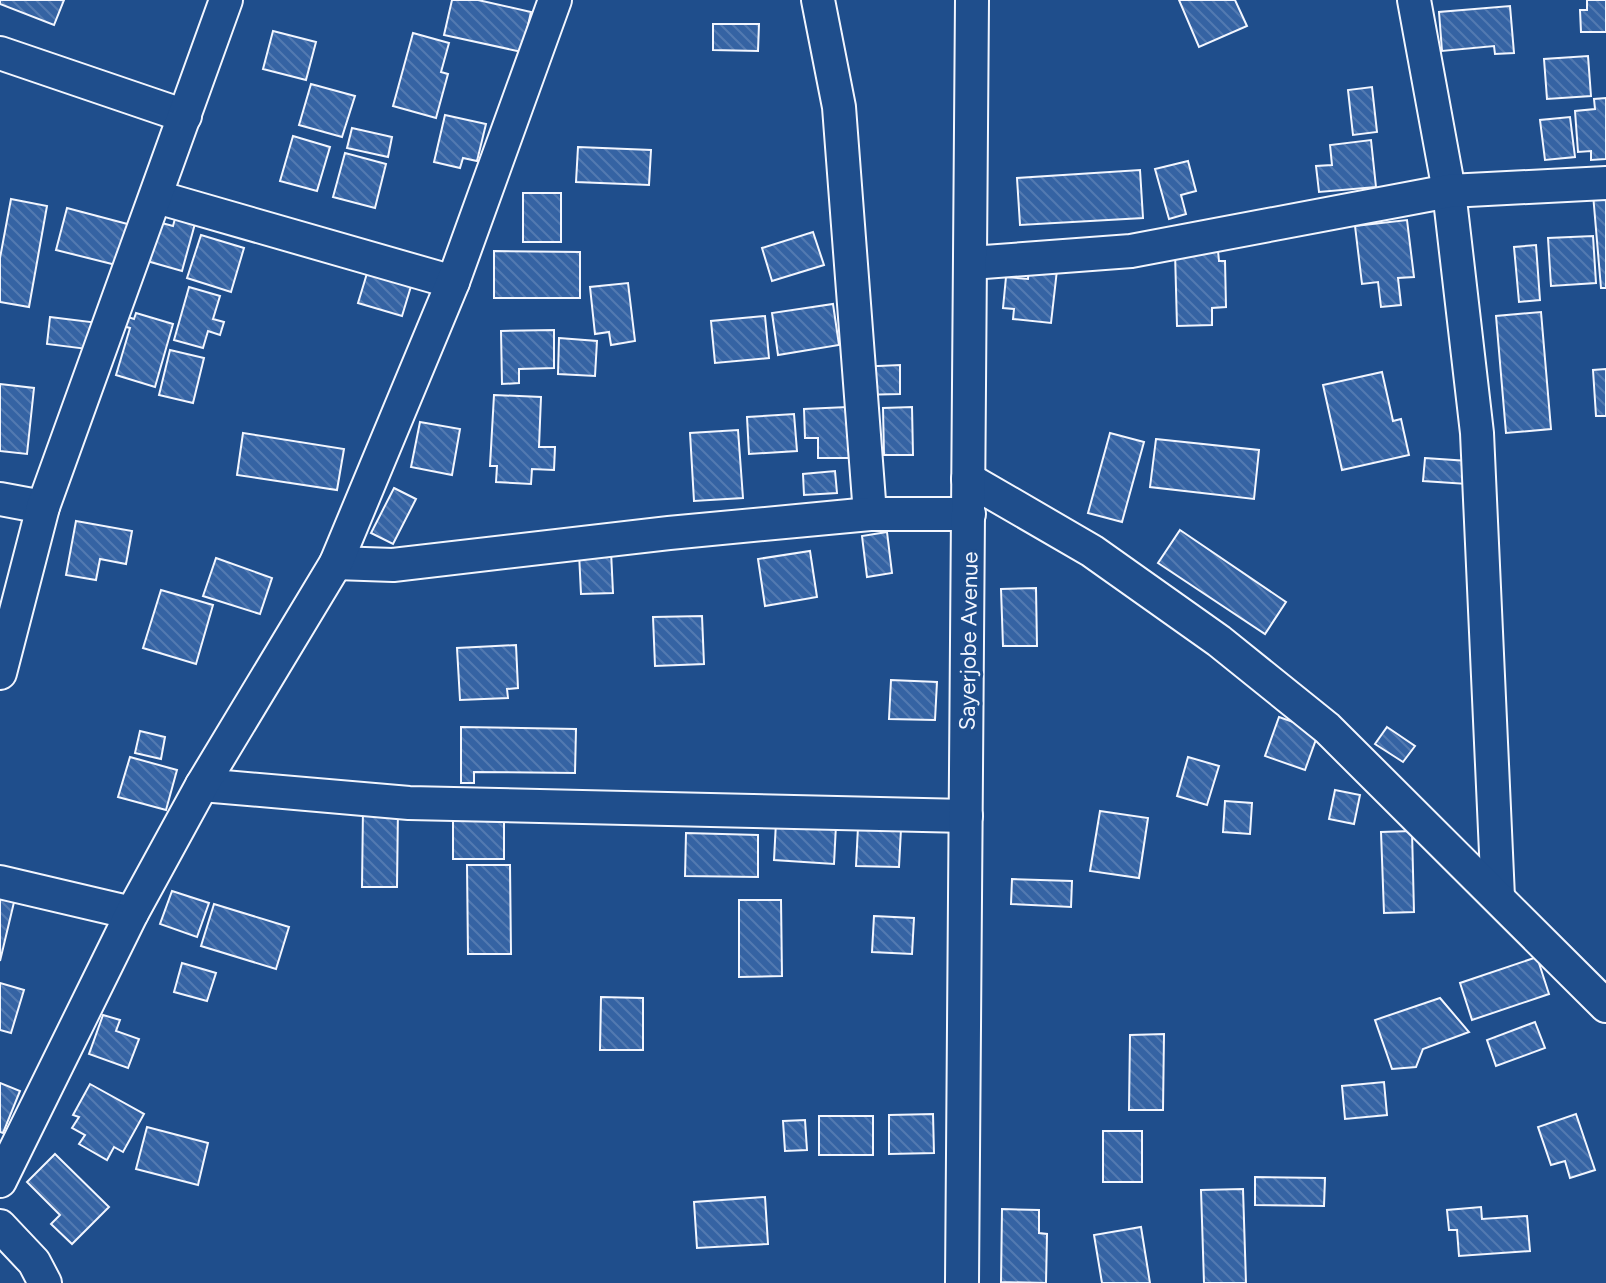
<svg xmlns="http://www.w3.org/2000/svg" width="1606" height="1283" font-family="Figtree,sans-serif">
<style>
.building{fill:url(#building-back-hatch);stroke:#f2f6ff;stroke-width:2}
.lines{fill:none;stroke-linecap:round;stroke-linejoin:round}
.minor-casing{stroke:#f2f6ff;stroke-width:36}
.minor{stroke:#1f4e8c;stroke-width:32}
.labels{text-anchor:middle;stroke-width:6;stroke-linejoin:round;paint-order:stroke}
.street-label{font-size:22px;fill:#f2f6ff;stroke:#1f4e8c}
</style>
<defs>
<pattern id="building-back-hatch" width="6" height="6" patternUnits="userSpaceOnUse" patternTransform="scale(2)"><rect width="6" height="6" fill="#3563a3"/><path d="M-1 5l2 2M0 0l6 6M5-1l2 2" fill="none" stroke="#537ab1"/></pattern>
</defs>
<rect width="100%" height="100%" fill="#1f4e8c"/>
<g class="building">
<polygon points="0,0 64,0 54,25 0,4"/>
<polygon points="452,0 478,0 531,12 522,52 444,35"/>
<polygon points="1179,0 1235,0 1247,26 1199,47"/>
<polygon points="1587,0 1606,0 1606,32 1581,32 1580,10 1587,10"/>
<polygon points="1510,6 1514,53 1495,54 1494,46 1442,51 1439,12"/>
<polygon points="713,24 759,24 758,51 713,50"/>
<polygon points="273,31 316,42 306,80 263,69"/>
<polygon points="413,33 449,43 441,72 448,74 436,118 393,106"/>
<polygon points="1588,56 1591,96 1547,99 1544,59"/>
<polygon points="311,84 355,96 342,137 299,125"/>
<polygon points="1372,87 1377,132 1353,135 1348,90"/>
<polygon points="1606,98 1606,159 1591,160 1591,151 1578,152 1575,111 1595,109 1594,99"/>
<polygon points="445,115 486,124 477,161 463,158 460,168 434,162"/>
<polygon points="1570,117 1575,157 1545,160 1540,120"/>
<polygon points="352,128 392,137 388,157 347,148"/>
<polygon points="293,136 330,147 317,191 280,181"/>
<polygon points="1371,140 1376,187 1319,192 1316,166 1332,165 1330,145"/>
<polygon points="578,147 651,150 649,185 576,182"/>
<polygon points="345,153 386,164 375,208 333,197"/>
<polygon points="1188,161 1196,191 1181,195 1186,214 1169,219 1155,169"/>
<polygon points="1140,170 1143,218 1020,225 1017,178"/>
<rect x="523" y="193" width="38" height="49"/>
<polygon points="1606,193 1606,288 1601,288 1593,194"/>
<polygon points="11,199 47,206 29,307 0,302 0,258"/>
<polygon points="67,208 135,226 124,267 56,250"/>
<polygon points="176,215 196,220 182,271 147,261 158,222 173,226"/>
<polygon points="1407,220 1414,277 1398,278 1401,305 1381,307 1378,282 1362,284 1355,226"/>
<polygon points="813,232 824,265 772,281 762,248"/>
<polygon points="201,235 244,248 231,292 187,278"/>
<polygon points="1593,236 1596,283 1551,286 1548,238"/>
<polygon points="1536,245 1540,300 1519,302 1514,247"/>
<polygon points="494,251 580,252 580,298 494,298"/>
<polygon points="1218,251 1219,261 1225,261 1226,307 1212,308 1212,325 1177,326 1175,252"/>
<polygon points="1029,267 1057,270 1051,323 1013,319 1014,309 1003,308 1006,277 1028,279"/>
<polygon points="368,270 412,283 402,316 358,303"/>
<polygon points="628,283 635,341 611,345 609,332 595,334 590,287"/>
<polygon points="189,287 220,296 213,319 224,322 220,335 208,331 203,348 174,340"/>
<polygon points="833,304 839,345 778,355 772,313"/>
<polygon points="1541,312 1551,429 1506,433 1496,316"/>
<polygon points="136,313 173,324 155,387 116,375 130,328 123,326 125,316 134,319"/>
<polygon points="765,316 769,358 715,363 711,321"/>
<polygon points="50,317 99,323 95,350 47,344"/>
<polygon points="554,330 554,368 519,369 519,383 502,384 501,331"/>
<polygon points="559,338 597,341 595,376 558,374"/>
<polygon points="170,350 204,358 193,403 159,395"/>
<polygon points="900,365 900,394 857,395 856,367"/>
<polygon points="1606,369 1606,416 1596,416 1593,370"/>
<polygon points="1382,372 1393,421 1401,419 1409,455 1342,470 1323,385"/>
<polygon points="0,384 34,388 27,454 0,451"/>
<polygon points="494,395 541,397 539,447 555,447 554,470 532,469 531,484 496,482 497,466 490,466"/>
<polygon points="847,407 849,458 818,458 818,438 805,438 804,409"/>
<polygon points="912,407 913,455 884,455 883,408"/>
<polygon points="794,414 797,451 749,454 747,417"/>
<polygon points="420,422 460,429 452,475 411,467"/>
<polygon points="738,430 743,498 694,501 690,433"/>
<polygon points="243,433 344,449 337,490 237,475"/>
<polygon points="1110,433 1144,442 1122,522 1088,513"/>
<polygon points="1156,439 1259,450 1254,499 1150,487"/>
<polygon points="1425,458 1468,461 1467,484 1423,481"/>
<polygon points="835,471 837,493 804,495 803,474"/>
<polygon points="394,488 416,499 393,544 371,533"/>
<polygon points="76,521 132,531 126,564 100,559 96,580 66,575"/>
<polygon points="1180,530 1286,602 1265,634 1158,563"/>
<polygon points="887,532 892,573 867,577 862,536"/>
<polygon points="611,551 613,593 581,594 579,553"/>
<polygon points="810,551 817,597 765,606 758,559"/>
<polygon points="216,558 272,578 260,614 203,596"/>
<polygon points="1036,588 1037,646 1003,646 1001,589"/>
<polygon points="161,590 213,605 196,664 143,648"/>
<polygon points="702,616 704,664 655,666 653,617"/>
<polygon points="516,645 518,688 507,689 508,698 460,700 457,648"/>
<polygon points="891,680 937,682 935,720 889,719"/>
<polygon points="1279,717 1319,731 1305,770 1265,756"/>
<polygon points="461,727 576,729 575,773 474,772 474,783 461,783"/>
<polygon points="1387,727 1415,746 1403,762 1375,744"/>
<polygon points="140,731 165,737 161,759 135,753"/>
<polygon points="130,757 177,770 166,810 118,797"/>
<polygon points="1188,757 1219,766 1207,805 1177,796"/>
<polygon points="1335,790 1360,795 1354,824 1329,819"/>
<polygon points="1225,801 1252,803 1250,834 1223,832"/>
<polygon points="363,808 398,808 397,887 362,887"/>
<rect x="453" y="811" width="51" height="48"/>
<polygon points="1100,811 1148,818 1139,878 1090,871"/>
<polygon points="776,822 836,825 834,864 774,860"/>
<polygon points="858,827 901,829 899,867 856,866"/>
<polygon points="1412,831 1414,912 1384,913 1381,832"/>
<polygon points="686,833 758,835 758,877 685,876"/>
<polygon points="467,865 510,865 511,954 468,954"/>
<polygon points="1012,879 1072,881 1071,907 1011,904"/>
<polygon points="172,891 209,903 197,937 160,924"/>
<polygon points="0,894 15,898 0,961"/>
<polygon points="739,900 781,900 782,976 739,977"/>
<polygon points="214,904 289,927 276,969 201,946"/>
<polygon points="874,916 914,918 912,954 872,952"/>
<polygon points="1537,957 1549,994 1472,1020 1460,983"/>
<polygon points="182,963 216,973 207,1001 174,992"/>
<polygon points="0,983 24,990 11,1033 0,1030"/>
<polygon points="601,997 643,998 643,1050 600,1050"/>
<polygon points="1440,998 1469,1032 1423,1049 1416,1067 1392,1069 1375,1020"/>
<polygon points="103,1015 120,1020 116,1031 139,1039 128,1068 89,1054"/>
<polygon points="1535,1022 1545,1048 1496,1066 1487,1040"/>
<polygon points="1164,1034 1163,1110 1129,1110 1130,1035"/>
<polygon points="1384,1082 1387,1115 1345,1119 1342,1086"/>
<polygon points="0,1083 20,1091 3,1133 0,1132"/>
<polygon points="90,1084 144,1114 123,1152 114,1147 107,1160 79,1144 85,1135 72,1128 79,1117 73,1115"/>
<polygon points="933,1114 934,1153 889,1154 889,1115"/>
<polygon points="1576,1114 1595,1170 1570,1178 1565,1161 1551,1165 1538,1127"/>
<rect x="819" y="1116" width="54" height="39"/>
<polygon points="805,1120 807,1150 785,1151 783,1121"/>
<polygon points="147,1127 208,1143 198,1185 136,1169"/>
<rect x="1103" y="1131" width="39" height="51"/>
<polygon points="55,1154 109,1207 72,1244 51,1224 60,1215 27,1182"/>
<polygon points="1255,1177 1325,1178 1324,1206 1255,1205"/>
<polygon points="1243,1189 1246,1283 1204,1283 1201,1190"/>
<polygon points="765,1197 768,1244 697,1248 694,1202"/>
<polygon points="1481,1207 1482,1219 1527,1216 1530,1251 1459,1256 1457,1230 1449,1230 1447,1210"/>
<polygon points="1002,1209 1039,1210 1039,1233 1047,1234 1046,1283 1001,1282"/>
<polygon points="1141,1227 1150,1283 1102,1283 1094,1235"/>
</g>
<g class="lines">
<defs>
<g id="minor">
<polyline points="818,0 839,107 870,514"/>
<polyline points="1414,0 1449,191 1477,433 1498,897"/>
<polyline points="0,53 185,116"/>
<polyline points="157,197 453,282"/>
<polyline points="971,263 1131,251 1449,191 1606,183"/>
<polyline points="968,479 1092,551 1219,641 1327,728 1606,1006"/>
<polyline points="0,499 43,507"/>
<polyline points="336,563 393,565 669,533 870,514 969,514"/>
<polyline points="0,673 43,507 226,0"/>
<polyline points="202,785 409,803 966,816"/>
<polyline points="0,882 132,913"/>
<polyline points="0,1181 132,913 202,785 336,563 453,282 555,0"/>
<polyline points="0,1226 34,1262 45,1283"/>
<polyline points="962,1283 972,0"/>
</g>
</defs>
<use href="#minor" class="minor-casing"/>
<use href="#minor" class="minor"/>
</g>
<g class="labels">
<g class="street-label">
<text transform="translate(968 641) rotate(-89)" y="8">Sayerjobe Avenue</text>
</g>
</g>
</svg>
